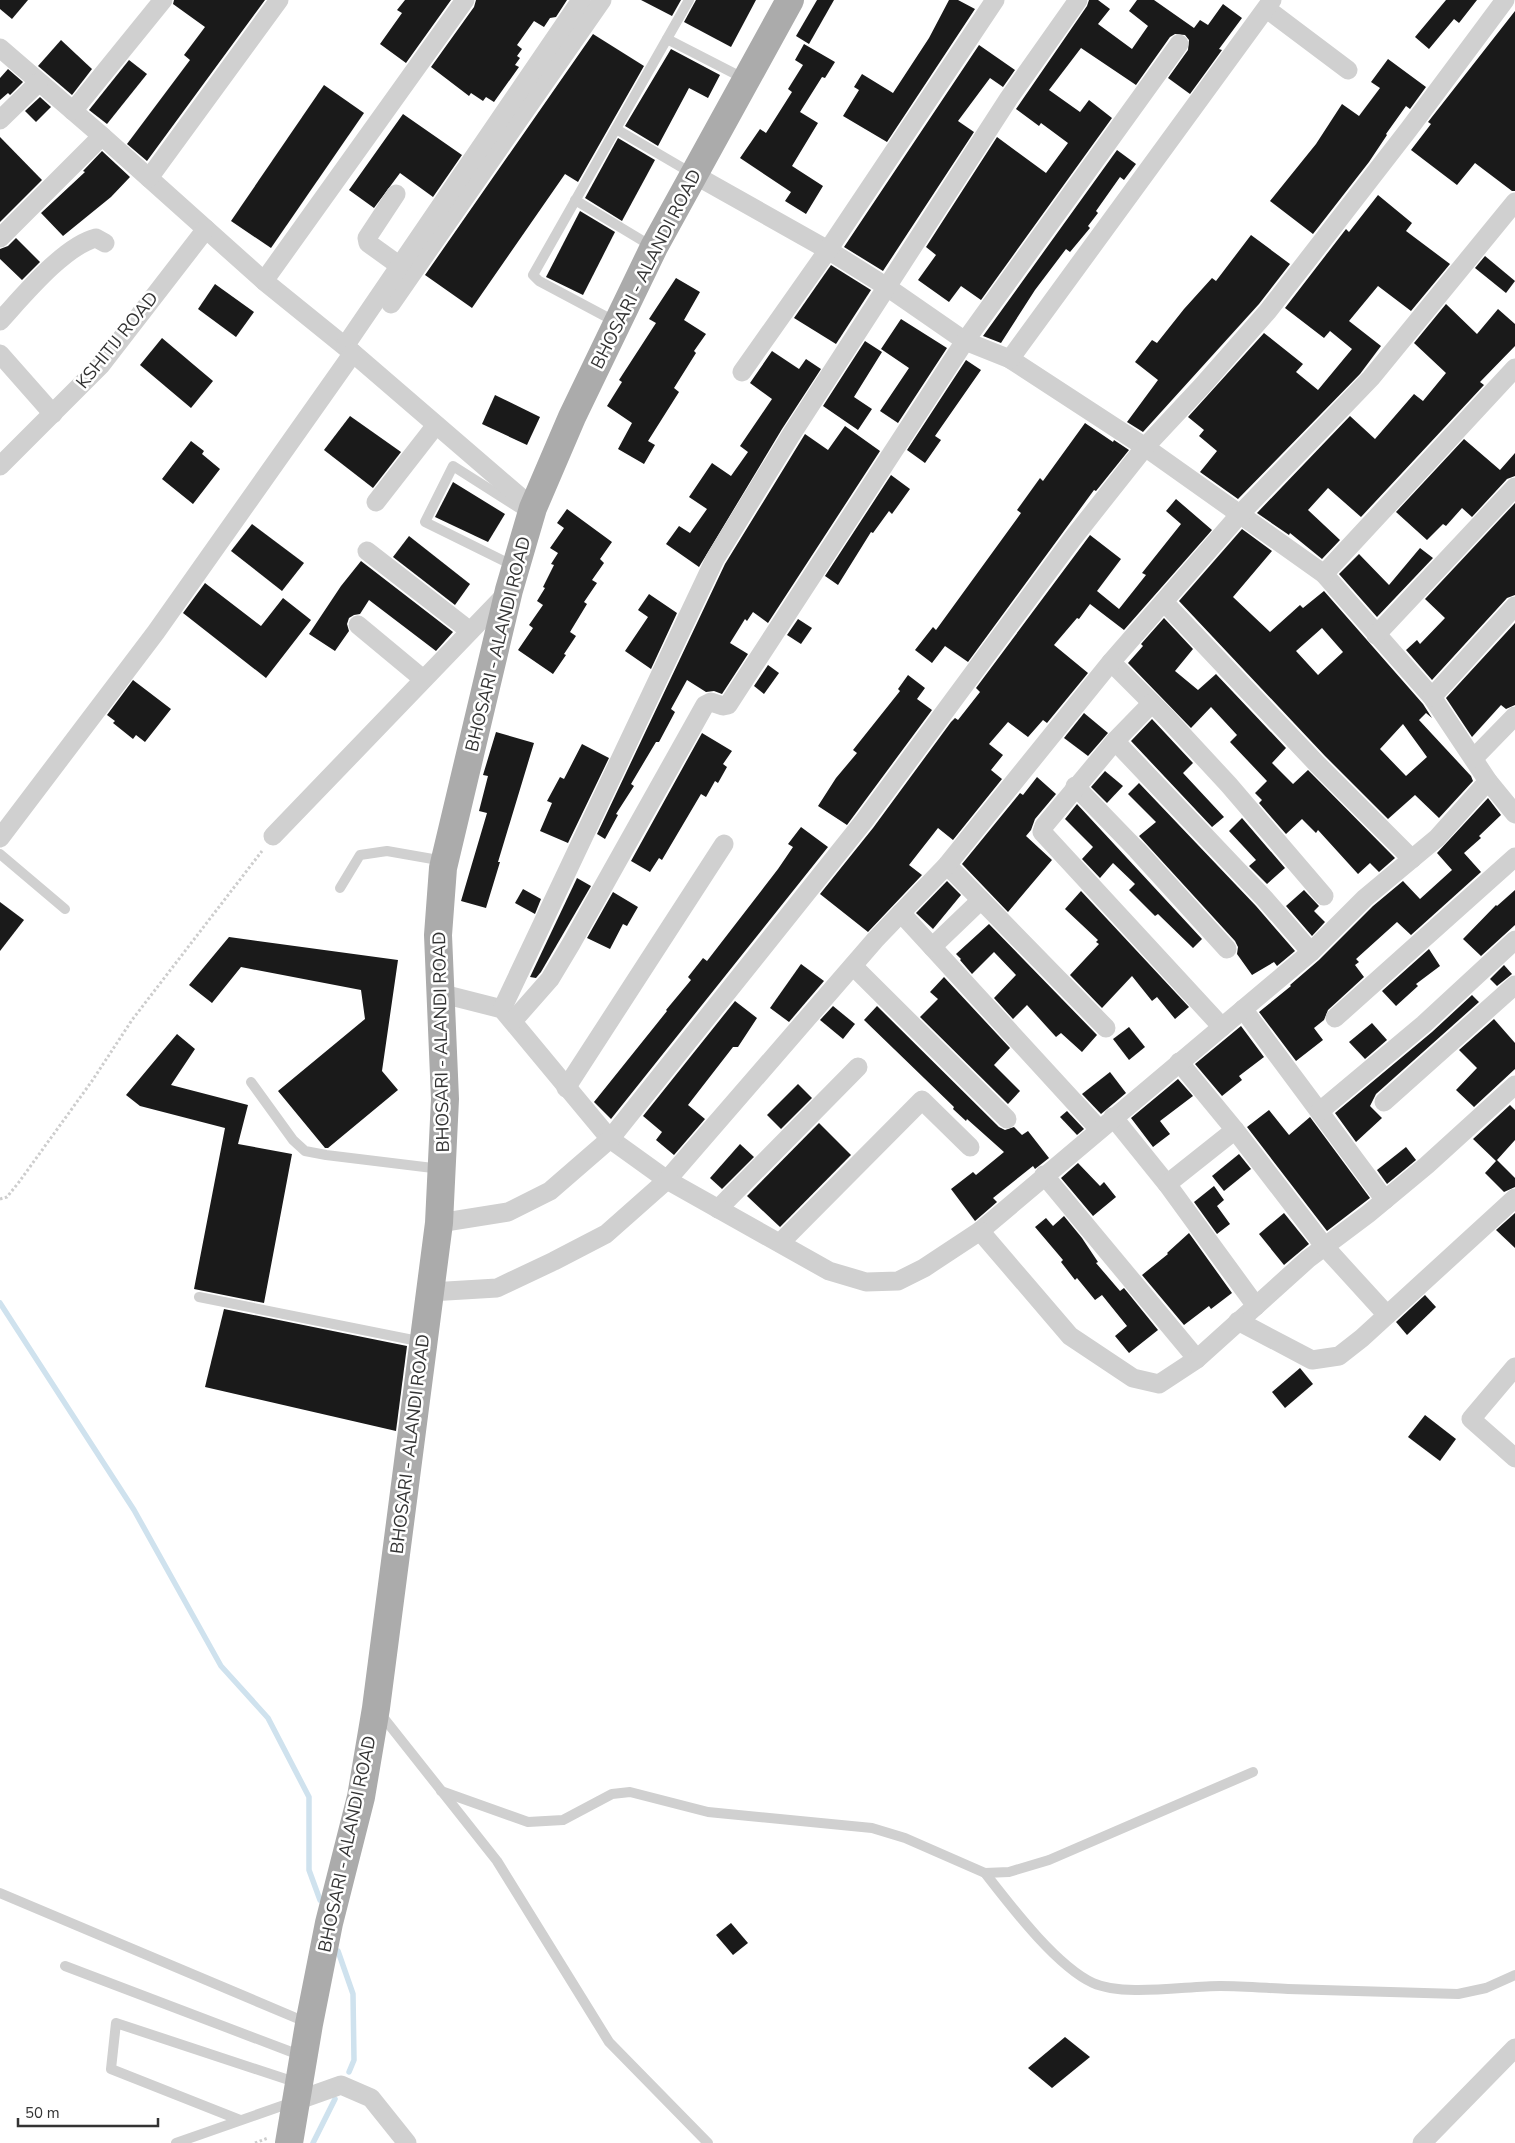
<svg xmlns="http://www.w3.org/2000/svg" width="1515" height="2143" font-family="'Nunito Sans',sans-serif">
<style>
.lines{fill:none;stroke-linecap:round;stroke-linejoin:round}
.stream{stroke:#cfe2ee;stroke-width:5.5}
.building{fill:#1a1a1a;fill-rule:evenodd}
.path{stroke:#cdcdcd;stroke-width:3;stroke-dasharray:2.5 2.5;stroke-linecap:butt}
.service{stroke:#d0d0d0;stroke-width:10}
.minor{stroke:#d0d0d0;stroke-width:19}
.primary{stroke:#ababab;stroke-width:28}
.labels{text-anchor:middle;stroke-width:5;stroke-linejoin:round;paint-order:stroke}
.street-label{font-size:18px;fill:#333;stroke:#fff}
</style>
<rect width="100%" height="100%" fill="#fff"/>
<g class="lines">
<g class="stream">
<polyline points="0,1303 134,1510 221,1666 268,1718 309,1797 309,1870 320,1900"/>
<polyline points="338,1951 353,1994 354,2060 349,2072"/>
<polyline points="313,2143 335,2099"/>
</g>
</g>
<g class="building">
<polygon points="0,0 28,0 12,19 0,9"/>
<polygon points="174,0 265,0 147,161 127,144 190,60 184,55 205,27 173,4"/>
<polygon points="405,0 451,0 406,63 380,44 402,13 397,10"/>
<polygon points="476,0 567,0 556,17 550,18 544,27 534,21 517,45 522,49 517,56 520,58 515,65 519,67 494,102 486,97 483,101 471,93 469,96 431,67 474,7"/>
<polygon points="641,0 681,0 672,16"/>
<polygon points="696,0 756,0 731,47 684,22"/>
<polygon points="817,0 834,0 809,44 796,36"/>
<polygon points="949,0 958,0 975,9 887,142 843,116 859,90 854,87 862,74 893,93 929,38"/>
<polygon points="1089,0 1098,0 1110,9 1098,24 1132,49 1148,26 1129,11 1137,0 1154,0 1194,28 1200,20 1208,25 1223,4 1242,18 1219,49 1222,50 1190,94 1168,78 1188,50 1189,40 1185,35 1175,34 1170,37 1136,85 1081,48 1049,90 1080,112 1089,100 1112,118 981,300 961,286 949,302 918,280 936,255 926,247 997,137 1046,173 1068,143 1041,123 1039,126 1016,109 1087,6"/>
<polygon points="1446,0 1477,0 1459,23 1454,19 1429,49 1415,37"/>
<polygon points="1515,11 1515,191 1512,191 1475,163 1457,185 1411,150 1431,124 1428,122"/>
<polygon points="593,34 644,66 578,182 565,174 472,308 425,275"/>
<polygon points="61,40 92,69 72,95 38,66"/>
<polygon points="804,44 835,62 825,78 822,77 800,112 818,123 792,166 823,186 806,214 785,201 791,192 740,158 760,129 766,133 792,92 788,89 803,65 795,60"/>
<polygon points="979,45 1015,70 1003,87 990,78 958,121 974,132 883,271 844,247"/>
<polygon points="671,49 720,75 708,98 689,88 658,146 625,126"/>
<polygon points="1388,59 1426,87 1410,109 1406,106 1386,134 1387,135 1369,162 1313,234 1270,201 1316,144 1342,104 1359,116 1380,88 1371,82"/>
<polygon points="129,60 147,74 107,124 89,110"/>
<polygon points="8,69 23,82 10,95 8,93 0,100 0,78"/>
<polygon points="324,85 364,113 271,248 231,221"/>
<polygon points="40,97 51,107 36,122 25,111"/>
<polygon points="403,114 462,155 433,197 400,173 374,208 349,190"/>
<polygon points="0,137 42,180 0,222"/>
<polygon points="618,138 655,160 622,221 585,198"/>
<polygon points="1117,150 1136,164 1124,180 1120,177 1096,211 1098,213 1088,226 1090,228 1070,252 1066,249 1035,290 1001,343 983,336"/>
<polygon points="102,151 130,177 111,197 63,236 41,213 85,172 83,171"/>
<polygon points="1378,195 1412,223 1406,231 1450,264 1411,311 1378,286 1349,321 1381,346 1360,374 1238,499 1200,472 1217,451 1199,436 1204,430 1188,417 1264,333 1303,364 1296,372 1318,390 1352,349 1330,331 1324,338 1285,308 1346,229 1349,232"/>
<polygon points="580,211 615,232 583,295 546,277"/>
<polygon points="1251,235 1290,264 1259,304 1143,432 1127,422 1158,380 1135,362 1152,340 1157,343 1184,309 1212,278 1216,281"/>
<polygon points="16,238 40,262 22,280 0,259 0,249 8,246"/>
<polygon points="1485,256 1515,281 1506,293 1475,268"/>
<polygon points="831,265 871,290 836,344 794,318"/>
<polygon points="676,278 700,292 684,320 706,334 694,351 696,353 674,388 679,392 648,441 655,445 644,464 618,449 632,423 607,406 622,382 619,380 656,323 649,319"/>
<polygon points="215,284 254,312 236,337 198,309"/>
<polygon points="1446,304 1477,334 1498,309 1515,324 1515,346 1480,382 1484,385 1361,517 1328,488 1308,510 1340,540 1322,559 1290,533 1289,535 1257,513 1350,416 1375,439 1414,394 1423,401 1446,373 1414,343"/>
<polygon points="901,319 947,348 898,423 880,411 909,368 881,349"/>
<polygon points="162,338 213,381 191,408 140,365"/>
<polygon points="865,341 882,352 854,397 872,409 858,430 823,406"/>
<polygon points="772,351 799,369 806,359 821,369 782,429 699,567 666,544 679,526 690,533 707,509 689,497 712,463 731,476 748,452 740,446 772,399 750,383"/>
<polygon points="966,360 981,370 935,436 941,440 925,463 907,450"/>
<polygon points="495,395 540,417 527,445 482,424"/>
<polygon points="350,416 401,452 373,488 324,450"/>
<polygon points="1085,423 1113,442 1114,440 1129,450 1096,491 1094,490 968,662 945,646 932,663 915,650 933,627 936,630 1021,513 1017,510 1040,478 1043,481"/>
<polygon points="845,426 880,451 768,623 753,612 747,621 745,619 730,643 748,654 722,694 714,691 706,692 687,680 671,709 675,712 659,742 656,742 631,784 634,786 616,814 618,815 605,839 597,834 725,564 805,434 828,450"/>
<polygon points="1464,439 1500,470 1515,453 1515,476 1507,479 1472,517 1462,508 1446,526 1443,524 1427,540 1396,512"/>
<polygon points="191,441 204,451 202,454 220,469 193,504 162,479"/>
<polygon points="891,475 910,489 892,514 889,511 873,533 871,532 838,585 825,576"/>
<polygon points="453,482 505,514 488,542 435,517"/>
<polygon points="1176,499 1212,530 1124,630 1090,604 1079,619 1077,618 1054,645 1088,673 1047,723 1043,720 1028,737 1008,722 989,744 1003,755 991,770 1002,779 953,840 938,828 909,865 922,875 868,932 820,894 873,828 951,722 955,718 958,720 980,692 976,688 1090,535 1121,559 1097,591 1119,609 1146,575 1142,573 1181,524 1166,511"/>
<polygon points="1515,503 1515,595 1507,598 1432,680 1406,650 1417,640 1420,644 1445,618 1425,599"/>
<polygon points="567,509 612,542 600,559 604,563 592,580 597,583 584,602 587,604 570,632 576,636 564,654 566,655 553,674 518,650 533,628 529,625 543,605 537,601 545,588 543,587 554,565 551,564 558,553 550,548 564,528 557,523"/>
<polygon points="252,524 304,563 282,591 231,551"/>
<path d="M1242 529 1272 551 1233 597 1270 632 1300 605 1303 608 1324 591 1423 704 1432 718 1426 713 1419 720 1471 776 1473 781 1439 818 1415 795 1388 819 1325 756 1179 601ZM1322 628 1343 652 1318 675 1296 651ZM1403 724 1427 757 1406 776 1380 749Z"/>
<polygon points="409,536 470,584 455,605 393,557"/>
<polygon points="1420,548 1433,558 1377,617 1339,574 1359,554 1389,585"/>
<polygon points="361,561 453,632 436,651 369,600 360,614 354,615 349,618 347,624 349,631 335,651 309,634 341,586"/>
<polygon points="205,583 261,626 283,598 311,620 266,678 183,613"/>
<polygon points="649,594 677,613 651,669 625,651 648,617 638,610"/>
<polygon points="1164,618 1193,649 1175,671 1198,690 1216,674 1286,748 1272,763 1293,784 1308,770 1395,858 1379,872 1370,863 1358,874 1318,830 1316,833 1302,819 1286,834 1259,803 1262,800 1255,793 1267,781 1230,742 1237,735 1211,707 1191,728 1128,663 1143,646 1141,644"/>
<polygon points="798,619 812,628 801,644 787,635"/>
<polygon points="1515,623 1515,705 1506,709 1501,705 1472,737 1446,698"/>
<polygon points="768,665 779,673 764,694 754,686"/>
<polygon points="908,675 925,688 917,699 932,710 847,825 818,806 836,778 857,753 853,750 900,691 898,689"/>
<polygon points="133,680 171,709 145,742 136,735 133,739 113,723 115,721 107,715"/>
<polygon points="1084,713 1108,733 1088,756 1064,738"/>
<polygon points="1152,719 1193,763 1183,773 1224,817 1212,827 1131,741"/>
<polygon points="496,732 534,743 498,862 500,862 486,908 461,901 487,813 479,811 488,776 483,775"/>
<polygon points="702,733 732,751 723,764 727,767 718,783 715,781 706,797 701,794 662,860 659,858 650,872 631,861"/>
<polygon points="582,744 609,758 568,843 540,831 552,803 547,801 560,777 564,779"/>
<polygon points="1105,771 1123,786 1107,803 1091,787"/>
<polygon points="1037,777 1056,794 1035,819 1031,830 1026,836 1052,860 1008,912 962,864 1020,793 1023,795"/>
<polygon points="1139,783 1256,906 1295,951 1277,966 1274,962 1252,975 1237,954 1238,947 1235,941 1139,836 1156,822 1128,794"/>
<polygon points="1488,798 1501,815 1479,836 1481,838 1464,853 1481,872 1411,935 1397,922 1356,959 1359,962 1355,965 1364,977 1328,1010 1324,1020 1314,1028 1323,1040 1296,1061 1259,1012 1291,986 1290,985 1319,960 1373,906 1403,881 1420,899 1452,870 1437,853"/>
<polygon points="1077,804 1202,939 1193,948 1158,914 1155,916 1129,890 1135,884 1113,863 1100,878 1082,859 1093,847 1065,819"/>
<polygon points="1242,818 1285,868 1267,884 1249,866 1256,860 1229,831"/>
<polygon points="801,827 828,847 611,1119 594,1102 667,1011 666,1010 691,980 688,977 703,958 707,961 778,869 793,847 788,844"/>
<polygon points="577,878 591,886 541,972 536,978 530,977"/>
<polygon points="947,881 961,895 933,929 916,913"/>
<polygon points="523,889 541,899 535,914 515,903"/>
<polygon points="1304,890 1319,906 1314,911 1325,922 1312,936 1286,906"/>
<polygon points="1515,890 1515,925 1481,956 1463,939 1496,905 1497,906"/>
<polygon points="1081,891 1189,1007 1175,1019 1157,997 1152,1001 1132,976 1102,1008 1070,975 1099,944 1096,942 1098,940 1065,909"/>
<polygon points="613,892 638,907 627,926 623,924 610,949 587,938"/>
<polygon points="0,902 24,920 0,951"/>
<polygon points="989,924 1097,1035 1082,1052 1061,1033 1056,1037 1027,1005 1013,1019 994,998 1016,975 994,952 972,974 960,960 961,959 956,954"/>
<polygon points="229,937 398,960 382,1071 398,1090 328,1148 325,1148 278,1091 365,1019 361,990 241,967 212,1003 189,985"/>
<polygon points="1429,949 1440,966 1416,984 1418,986 1396,1006 1382,991"/>
<polygon points="801,964 824,981 789,1022 770,1008"/>
<polygon points="1504,965 1512,974 1497,986 1490,979"/>
<polygon points="944,977 1010,1048 994,1065 1020,1091 1008,1104 920,1017 938,999 930,992"/>
<polygon points="1472,995 1479,1002 1376,1094 1370,1106 1382,1118 1356,1142 1335,1113 1432,1032"/>
<polygon points="735,1001 757,1018 738,1047 733,1047 688,1105 705,1119 674,1155 656,1140 662,1132 643,1116"/>
<polygon points="833,1006 855,1024 843,1039 820,1020"/>
<polygon points="877,1006 999,1127 1005,1130 1014,1127 1022,1135 1028,1131 1049,1158 1035,1169 1033,1166 993,1198 997,1202 975,1221 951,1189 973,1172 976,1175 1004,1152 967,1119 966,1121 953,1109 954,1107 864,1020"/>
<polygon points="1494,1019 1515,1043 1515,1069 1474,1107 1456,1090 1477,1068 1459,1050"/>
<polygon points="1372,1023 1387,1040 1365,1059 1349,1042"/>
<polygon points="1241,1026 1264,1057 1239,1076 1242,1080 1222,1096 1195,1064"/>
<polygon points="1129,1027 1145,1047 1129,1060 1113,1039"/>
<polygon points="177,1034 195,1049 171,1085 248,1105 238,1144 292,1154 264,1303 194,1289 225,1128 140,1106 126,1095"/>
<polygon points="1110,1072 1126,1093 1101,1114 1082,1094"/>
<polygon points="1178,1079 1193,1096 1160,1121 1170,1134 1153,1147 1131,1118"/>
<polygon points="798,1084 812,1098 781,1129 767,1115"/>
<polygon points="1510,1105 1515,1110 1515,1140 1497,1160 1515,1178 1515,1187 1504,1192 1485,1173 1496,1161 1473,1139"/>
<polygon points="1269,1110 1289,1135 1310,1117 1370,1198 1327,1231 1247,1127"/>
<polygon points="1067,1111 1084,1129 1077,1135 1060,1117"/>
<polygon points="819,1123 851,1155 780,1227 747,1196"/>
<polygon points="740,1144 754,1157 722,1189 710,1178"/>
<polygon points="1406,1147 1416,1160 1387,1184 1377,1170"/>
<polygon points="1239,1154 1251,1169 1224,1191 1212,1176"/>
<polygon points="1078,1163 1100,1186 1104,1182 1116,1197 1093,1216 1061,1178"/>
<polygon points="1214,1186 1224,1200 1217,1206 1230,1224 1217,1234 1194,1202"/>
<polygon points="1284,1213 1309,1244 1284,1265 1259,1234"/>
<polygon points="1515,1213 1515,1248 1496,1230"/>
<polygon points="1064,1216 1082,1238 1098,1262 1096,1263 1120,1291 1124,1288 1158,1330 1129,1353 1115,1336 1127,1326 1102,1295 1095,1300 1077,1278 1075,1280 1061,1262 1063,1260 1035,1227 1046,1218 1053,1226"/>
<polygon points="1189,1233 1232,1293 1211,1309 1209,1306 1184,1325 1142,1275 1168,1254 1167,1253"/>
<polygon points="1425,1295 1436,1307 1407,1335 1396,1322"/>
<polygon points="224,1309 407,1346 396,1431 205,1387"/>
<polygon points="1300,1368 1313,1384 1285,1408 1272,1392"/>
<polygon points="1425,1415 1456,1439 1440,1461 1408,1437"/>
<polygon points="731,1923 748,1943 733,1955 716,1935"/>
<polygon points="1065,2037 1090,2057 1052,2088 1028,2068"/>
</g>
<g class="lines">
<g class="path">
<polyline points="0,1199 7,1197 19,1182 92,1081 132,1020 262,851"/>
<polyline points="255,2143 268,2138"/>
</g>
<g class="service">
<polyline points="667,39 745,79"/>
<polyline points="616,129 693,174"/>
<polyline points="575,200 653,247"/>
<polyline points="616,322 539,281 533,275 689,0"/>
<polyline points="514,566 425,522 453,466 530,515"/>
<polyline points="0,854 65,909"/>
<polyline points="340,888 360,855 387,851 444,861"/>
<polyline points="251,1082 293,1140 305,1151 326,1155 441,1169"/>
<polyline points="199,1297 423,1342"/>
<polyline points="379,1712 497,1861 609,2042 708,2143"/>
<polyline points="441,1791 528,1822 563,1820 612,1794 630,1792 708,1812 872,1828 905,1838 985,1873 1009,1872 1049,1860 1253,1772"/>
<path d="M985 1873C1010 1905 1056 1966 1093 1983 1124 1997 1185 1986 1220 1986 1243 1986 1266 1988 1288 1989 1345 1991 1402 1992 1458 1994L1486 1988 1515 1975"/>
<polyline points="0,1893 308,2023"/>
<polyline points="65,1966 302,2056"/>
<polyline points="240,2120 111,2069 116,2023 298,2083"/>
<polyline points="176,2143 293,2102"/>
</g>
<g class="minor">
<polyline points="1267,9 1348,70"/>
<polyline points="0,48 102,136 264,281 353,353 533,508"/>
<polyline points="73,111 163,0"/>
<polyline points="0,120 39,82"/>
<polyline points="693,174 828,250 887,287 965,341 1010,359 1145,447 1324,574 1432,697 1488,781 1515,814"/>
<polyline points="149,178 279,0"/>
<polyline points="396,194 367,238 368,243 400,266"/>
<polyline points="0,238 102,136"/>
<polyline points="264,281 465,0"/>
<polyline points="391,304 602,0"/>
<path d="M0 321C23 296 64 246 96 238L105 243"/>
<polyline points="345,346 581,0"/>
<polyline points="0,354 53,414"/>
<polyline points="1010,359 1272,0"/>
<polyline points="742,372 828,250 995,0"/>
<polyline points="0,466 101,365 206,229"/>
<polyline points="376,502 436,425"/>
<polyline points="367,551 470,631"/>
<polyline points="1324,574 1515,368"/>
<polyline points="1164,602 1317,764 1412,859"/>
<polyline points="358,625 423,679"/>
<polyline points="1376,635 1515,487"/>
<polyline points="1111,662 1166,717 1229,785 1324,896"/>
<polyline points="1432,697 1515,606"/>
<polyline points="1115,741 1152,703"/>
<polyline points="1474,758 1515,716"/>
<polyline points="1075,786 1137,850 1227,949"/>
<polyline points="273,836 508,592"/>
<polyline points="0,838 156,632 353,353"/>
<polyline points="947,865 1106,1028"/>
<polyline points="901,913 1099,1129"/>
<polyline points="932,947 981,900"/>
<polyline points="853,966 1007,1119"/>
<polyline points="439,993 502,1009 610,1139 667,1180 875,940 947,865 1111,662 1241,513 1371,378 1515,202"/>
<polyline points="502,1009 715,559 791,435 1009,98 1078,0"/>
<polyline points="1243,1009 1385,1200"/>
<polyline points="1335,1018 1515,857"/>
<polyline points="513,1021 550,979 571,944 705,705 711,702 723,706 728,705 965,341 1179,44"/>
<polyline points="1222,1027 1042,832 1044,826 1115,741 1264,898 1311,952"/>
<polyline points="1179,1062 1235,1130"/>
<polyline points="566,1088 724,844"/>
<polyline points="1384,1102 1515,985"/>
<polyline points="1320,1111 1424,1024 1515,940"/>
<polyline points="1113,1117 1167,1184"/>
<polyline points="1044,1175 1197,1359"/>
<polyline points="718,1209 858,1067"/>
<polyline points="439,1223 508,1212 550,1191 610,1139 864,821 1073,538 1145,447 1202,386 1268,311 1409,129 1505,0"/>
<polyline points="980,1231 1311,952 1365,898 1437,838 1488,781"/>
<polyline points="780,1243 922,1100 970,1147"/>
<polyline points="430,1292 497,1288 554,1261 606,1234 667,1180 829,1271 866,1282 898,1281 924,1268 980,1231 1070,1336 1133,1378 1159,1384 1197,1359 1308,1259 1368,1214 1427,1165 1515,1085"/>
<polyline points="1256,1306 1167,1184 1235,1130 1325,1247 1387,1315"/>
<polyline points="1238,1321 1312,1360 1339,1356 1362,1338 1515,1198"/>
<polyline points="1515,1367 1471,1419 1515,1458"/>
<polyline points="296,2101 341,2085 371,2098 407,2143"/>
<polyline points="1422,2143 1515,2048"/>
</g>
<polyline class="primary" points="289,2143 309,2024 329,1923 361,1797 376,1708 439,1223 445,1099 438,935 443,868 509,590 533,508 572,417 654,247 790,0"/>
</g>
<g class="labels">
<g class="street-label">
<text transform="translate(646 269) rotate(-63)" y="6">BHOSARI - ALANDI ROAD</text>
<text transform="translate(117 340) rotate(-51)" y="6">KSHITIJ ROAD</text>
<text transform="translate(498 644) rotate(-76)" y="6">BHOSARI - ALANDI ROAD</text>
<text transform="translate(441 1042) rotate(-91)" y="6">BHOSARI - ALANDI ROAD</text>
<text transform="translate(410 1444) rotate(-83)" y="6">BHOSARI - ALANDI ROAD</text>
<text transform="translate(347 1844) rotate(-78)" y="6">BHOSARI - ALANDI ROAD</text>
</g>
</g>
<path d="M18 2118v8h140v-8" fill="none" stroke="#333333" stroke-width="2.5"/>
<text x="25" y="2118" font-size="15" fill="#333333" stroke="#ffffff" stroke-width="4" paint-order="stroke">50 m</text>
</svg>
